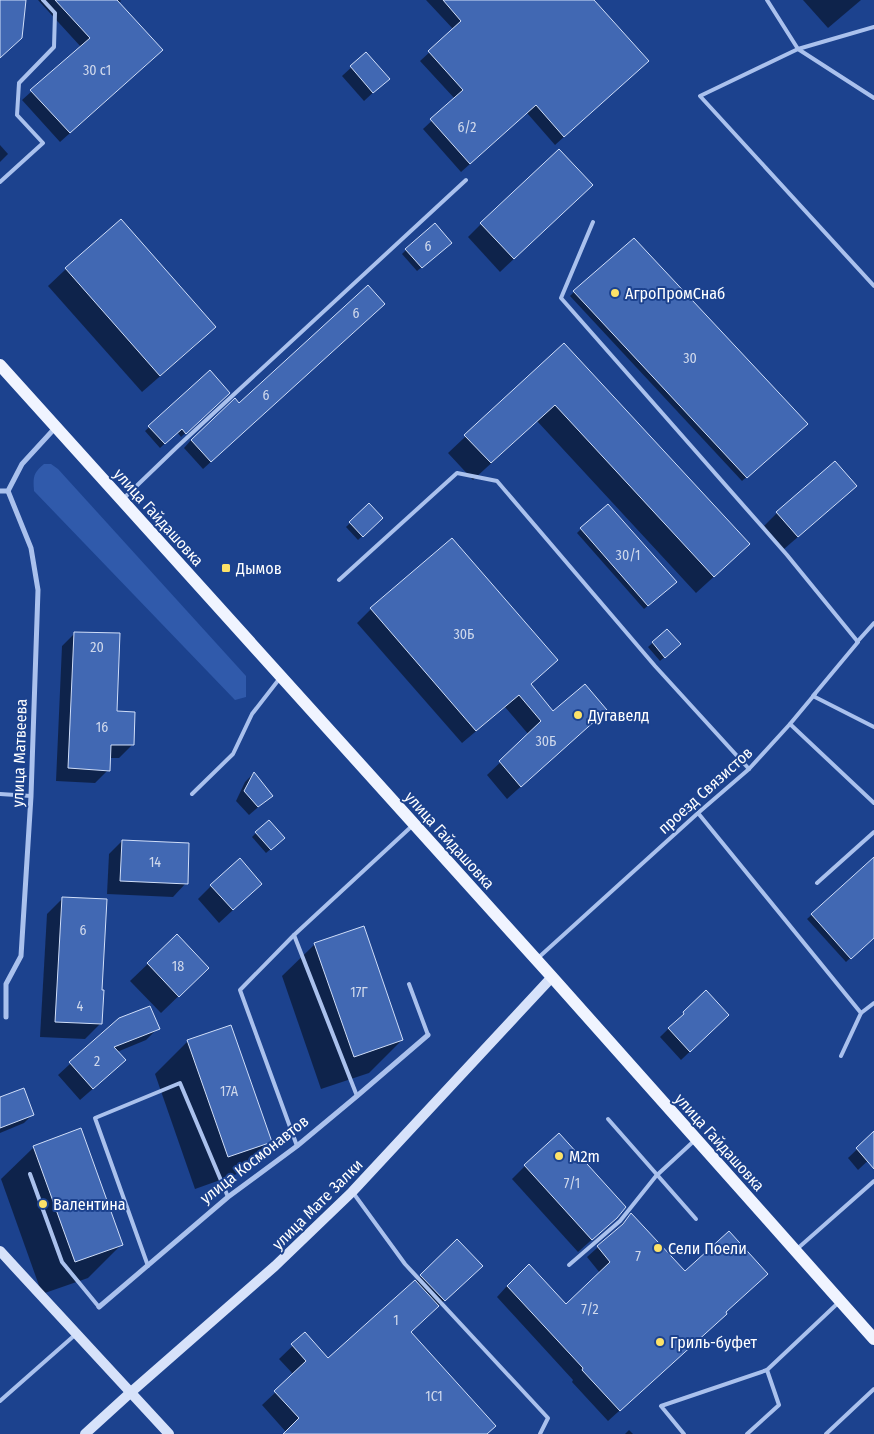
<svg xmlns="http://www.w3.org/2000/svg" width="874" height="1434" font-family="'Fira Sans Condensed',sans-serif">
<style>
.green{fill:#305aab}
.shadow{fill:#0007}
.building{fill:#4168b3;stroke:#d0def9}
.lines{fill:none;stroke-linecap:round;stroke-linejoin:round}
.lane{stroke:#aac1ed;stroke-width:4}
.street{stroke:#aac1ed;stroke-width:5}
.secondary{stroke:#d7e2fa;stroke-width:10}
.primary{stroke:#f0f4ff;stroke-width:12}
.poi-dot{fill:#fde268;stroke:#1c428e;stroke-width:2}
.labels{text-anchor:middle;stroke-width:4;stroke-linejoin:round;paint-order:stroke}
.number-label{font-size:14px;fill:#d0d9ec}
.poi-label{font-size:16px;fill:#fff;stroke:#1c428e;text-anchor:start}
.street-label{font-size:16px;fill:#fff;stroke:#1c428e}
</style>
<rect width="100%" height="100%" fill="#1c428e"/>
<path class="green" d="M44 464H51L58 469 246 676V697L235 700 34 491C33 477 33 473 44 464Z"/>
<g class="shadow">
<polygon points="38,0 120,0 121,1 119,3 152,60 60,142 22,100 81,47"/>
<polygon points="426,0 592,0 639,69 555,145 527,113 461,172 423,129 455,99 420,61 454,30"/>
<polygon points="803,0 861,0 828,28"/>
<polygon points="366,54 379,87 364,101 342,76"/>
<polygon points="0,145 8,154 0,162"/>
<polygon points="578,198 500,272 468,237 481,224"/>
<polygon points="446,247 417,271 402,254 406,250"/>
<polygon points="66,269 214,326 197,344 142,392 48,286"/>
<polygon points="574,292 802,428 742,481 570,296"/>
<polygon points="376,312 203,469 184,448 191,440 239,404"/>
<polygon points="564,344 731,561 696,593 537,421 473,480 448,453"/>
<polygon points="210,372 229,393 181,437 177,432 160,448 145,431"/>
<polygon points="855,486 842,499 784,549 764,526 777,513"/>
<polygon points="369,505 382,518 358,540 346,527"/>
<polygon points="581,529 671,586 644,609 577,533"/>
<polygon points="451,540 556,660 530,685 553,713 592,723 507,799 487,775 529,735 505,707 462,743 357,623 371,609"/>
<polygon points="667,630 675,648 660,661 648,647"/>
<polygon points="75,633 132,745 119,758 109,758 108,770 95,783 56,781 62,646"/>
<polygon points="254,773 271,796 249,815 236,801 245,782"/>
<polygon points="256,833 279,842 266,853 252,837"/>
<polygon points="122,841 186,883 173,897 107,894 109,854"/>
<polygon points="874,859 874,936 846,962 807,919"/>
<polygon points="211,886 247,897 219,923 198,899"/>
<polygon points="63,898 100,991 101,1023 85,1039 40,1037 47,914"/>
<polygon points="177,936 190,985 161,1013 130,981"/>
<polygon points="315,944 402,1040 369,1073 321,1089 282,976"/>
<polygon points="706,992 719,1024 681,1060 660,1037"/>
<polygon points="119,1019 158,1028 146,1040 117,1052 112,1072 80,1100 58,1075"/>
<polygon points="188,1041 270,1141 237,1174 195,1189 155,1074"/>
<polygon points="0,1099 33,1114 24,1123 0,1133"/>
<polygon points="874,1133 874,1155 858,1170 848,1158"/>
<polygon points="34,1147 121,1245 88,1278 42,1294 1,1179"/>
<polygon points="525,1166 616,1218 578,1252 512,1179"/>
<polygon points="631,1215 725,1313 715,1324 608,1421 572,1382 573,1380 497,1297 507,1286 566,1305 600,1273 587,1257 616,1231"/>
<polygon points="457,1241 472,1274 410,1333 486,1434 284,1434 286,1432 262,1405 294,1375 279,1359 305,1334 328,1359 415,1282"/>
<polygon points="629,1430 633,1434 625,1434"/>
</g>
<g class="building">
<polygon points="0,0 26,0 22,38 0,58"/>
<polygon points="55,0 117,0 163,50 70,133 30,90 90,38"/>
<polygon points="443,0 594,0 649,61 564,137 536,105 470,164 430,119 463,90 428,51 461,21"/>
<polygon points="366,52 390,79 373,93 350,66"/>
<polygon points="559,149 593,185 514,259 480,223"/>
<polygon points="121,219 216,327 160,376 65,268"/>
<polygon points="435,223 452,243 422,268 405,249"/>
<polygon points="634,238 808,424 747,478 573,291"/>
<polygon points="368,285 385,304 211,462 191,440 235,398 239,403"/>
<polygon points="564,343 750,544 714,577 555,405 491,463 464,435"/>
<polygon points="210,370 230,393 186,434 182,429 165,444 148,426"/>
<polygon points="835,461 857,486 798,537 776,512"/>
<polygon points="369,503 383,518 363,537 349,522"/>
<polygon points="608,504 677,582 648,606 580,528"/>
<polygon points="452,538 558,660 531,684 553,711 585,684 607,710 521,787 499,761 541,721 519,695 476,731 370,608"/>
<polygon points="667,629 681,644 665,658 652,642"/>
<polygon points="74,632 120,633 117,711 135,712 134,745 111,745 110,771 68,768"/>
<polygon points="254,772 273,796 258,807 244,791"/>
<polygon points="269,820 285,838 271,850 255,832"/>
<polygon points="122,840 189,843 188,884 120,881"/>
<polygon points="874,857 874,938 851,959 811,914"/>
<polygon points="240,858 262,884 233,910 210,885"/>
<polygon points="62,897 107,899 102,990 104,990 102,1024 55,1022"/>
<polygon points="364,926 403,1040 354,1057 314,943"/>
<polygon points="177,934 209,968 179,997 147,963"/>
<polygon points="706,990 729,1015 690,1052 668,1028 684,1014 683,1012"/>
<polygon points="150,1006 160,1029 114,1047 126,1060 93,1089 69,1062 119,1018"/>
<polygon points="231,1025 272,1142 228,1157 187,1040"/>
<polygon points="24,1088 34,1115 0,1128 0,1097"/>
<polygon points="81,1128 123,1245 75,1262 33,1146"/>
<polygon points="874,1131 874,1169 856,1148"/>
<polygon points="559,1133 626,1207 617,1218 592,1240 524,1165"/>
<polygon points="631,1213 685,1271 729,1231 768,1274 726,1312 727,1314 620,1411 582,1370 583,1368 507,1286 529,1264 566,1304 610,1262 597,1246 623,1224"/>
<polygon points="457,1239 483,1266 445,1301 420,1275"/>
<polygon points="415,1280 439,1306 411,1332 496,1426 487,1434 283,1434 299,1418 274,1391 306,1361 291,1344 305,1332 328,1358"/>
</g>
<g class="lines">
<g class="lane">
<polyline points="767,0 798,49 874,98"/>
<polyline points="874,27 798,49 700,96 874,286"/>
<polyline points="0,182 43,143 17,115 19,83 54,47 55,13 43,0"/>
<polyline points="593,222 561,298 787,555 858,642 813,696 874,727"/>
<polyline points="124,498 177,447 466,180"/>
<polyline points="339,580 457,473 497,481 655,666 749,769"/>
<polyline points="857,642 874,623"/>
<polyline points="790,724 874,803"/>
<polyline points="0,794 31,796"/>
<polyline points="192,794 233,754 252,714 280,678"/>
<polyline points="698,813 861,1013 841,1056"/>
<polyline points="817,883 874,832"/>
<polyline points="294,935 357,1096"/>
<polyline points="538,958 698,813 749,769 790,724 815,694"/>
<polyline points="409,984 428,1035"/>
<polyline points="861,1013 874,1003"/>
<polyline points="608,1119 696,1219"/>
<polyline points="297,1146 240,990 294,935 412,826"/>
<polyline points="30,1174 62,1262 99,1307"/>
<polyline points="354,1194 405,1264 548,1418 540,1434"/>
<polyline points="797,1249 874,1181"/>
<polyline points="569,1265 620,1221 656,1176 695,1140"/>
<polyline points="148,1266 95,1118 180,1083 228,1197"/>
<polyline points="0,1401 76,1334"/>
<polyline points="684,1434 661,1406 767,1370 838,1303"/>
<polyline points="747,1434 779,1405 767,1370"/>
<polyline points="826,1434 874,1389"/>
</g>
<g class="street">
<polyline points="0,491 8,491 22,464 55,428"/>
<polyline points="6,1017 6,984 21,956 31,796 38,590 31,548 8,491"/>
<polyline points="99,1307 228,1197 297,1146 357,1096 428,1035"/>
</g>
<g class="secondary">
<polyline points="0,1251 169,1434"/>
<polyline points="85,1434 130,1393 275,1266 352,1192 552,977"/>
</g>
<polyline class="primary" points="0,365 552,977 874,1339"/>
</g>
<g class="poi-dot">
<circle cx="615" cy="293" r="5"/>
<rect x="221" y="563" width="10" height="10" rx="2.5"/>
<circle cx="578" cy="715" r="5"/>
<circle cx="559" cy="1156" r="5"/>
<circle cx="43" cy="1204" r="5"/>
<circle cx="658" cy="1248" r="5"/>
<circle cx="660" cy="1342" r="5"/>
</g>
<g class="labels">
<g class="number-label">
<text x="97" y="75">30 с1</text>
<text x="467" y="132">6/2</text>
<text x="428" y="251">6</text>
<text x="356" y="318">6</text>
<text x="690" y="363">30</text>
<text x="266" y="400">6</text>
<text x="628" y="560">30/1</text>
<text x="464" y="639">30Б</text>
<text x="97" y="652">20</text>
<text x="102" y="732">16</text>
<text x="546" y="746">30Б</text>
<text x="155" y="867">14</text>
<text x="83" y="935">6</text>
<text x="178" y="971">18</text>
<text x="359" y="997">17Г</text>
<text x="80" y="1011">4</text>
<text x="97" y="1066">2</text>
<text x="229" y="1096">17А</text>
<text x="572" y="1188">7/1</text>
<text x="638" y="1261">7</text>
<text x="590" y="1314">7/2</text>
<text x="396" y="1325">1</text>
<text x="434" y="1401">1С1</text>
</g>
<g class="poi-label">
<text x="625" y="299">АгроПромСнаб</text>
<text x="236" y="574">Дымов</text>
<text x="588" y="721">Дугавелд</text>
<text x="569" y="1162">М2m</text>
<text x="53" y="1210">Валентина</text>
<text x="668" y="1254">Сели Поели</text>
<text x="670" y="1348">Гриль-буфет</text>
</g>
<g class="street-label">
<text transform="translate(159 517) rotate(48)" y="6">улица Гайдашовка</text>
<text transform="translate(19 753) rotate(-88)" y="6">улица Матвеева</text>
<text transform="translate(705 790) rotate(-42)" y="6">проезд Связистов</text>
<text transform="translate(450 840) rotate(48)" y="6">улица Гайдашовка</text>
<text transform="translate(720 1142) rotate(48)" y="6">улица Гайдашовка</text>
<text transform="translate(254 1159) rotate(-38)" y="6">улица Космонавтов</text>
<text transform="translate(317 1204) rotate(-45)" y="6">улица Мате Залки</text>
</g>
</g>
</svg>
